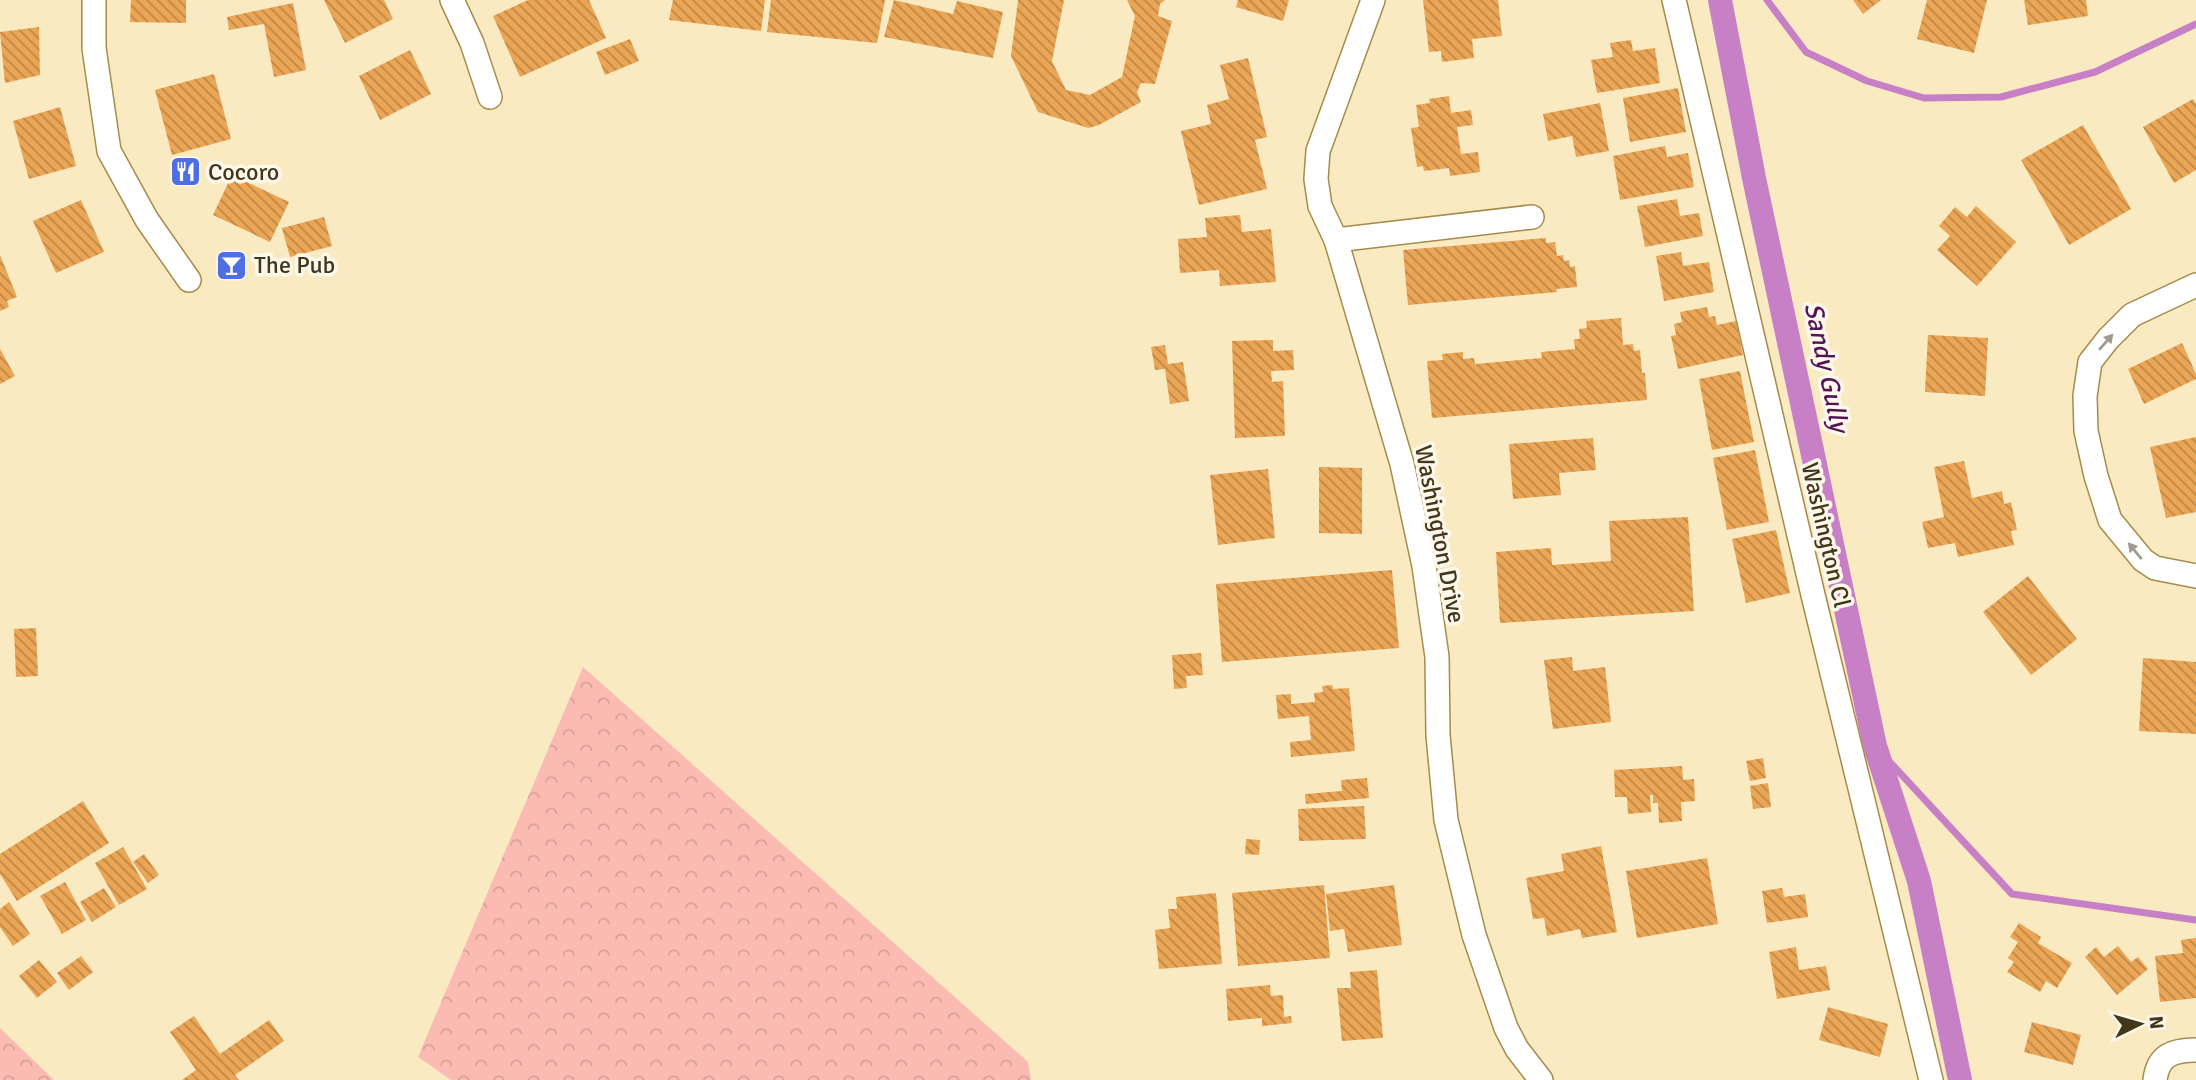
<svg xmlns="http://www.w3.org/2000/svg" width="2196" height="1080" font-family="Signika,sans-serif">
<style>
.park{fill:url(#park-crowns)}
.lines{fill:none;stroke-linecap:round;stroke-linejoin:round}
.stream{stroke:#c780c5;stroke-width:7}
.canal{stroke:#c780c5;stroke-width:24}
.building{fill:url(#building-back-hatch)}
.street-casing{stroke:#a68c4a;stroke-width:26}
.street{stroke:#fff;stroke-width:23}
.oneway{fill:#a09b8d}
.labels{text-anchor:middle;stroke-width:7;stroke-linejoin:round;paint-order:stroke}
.poi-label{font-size:24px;fill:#42371b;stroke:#fdf8eb;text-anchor:start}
.street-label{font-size:24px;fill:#42371b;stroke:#fdf8eb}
.water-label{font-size:26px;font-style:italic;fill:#541354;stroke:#fdf8eb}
</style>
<defs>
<pattern id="park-crowns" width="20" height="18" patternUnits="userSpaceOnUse" patternTransform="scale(1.75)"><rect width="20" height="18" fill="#fbbbb2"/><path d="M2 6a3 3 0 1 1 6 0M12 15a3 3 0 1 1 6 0" fill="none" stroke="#d8a198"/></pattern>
<pattern id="building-back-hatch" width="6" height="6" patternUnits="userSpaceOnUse" patternTransform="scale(1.75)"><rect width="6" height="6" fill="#eaa555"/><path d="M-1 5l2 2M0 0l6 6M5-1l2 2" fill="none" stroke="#bf8746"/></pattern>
</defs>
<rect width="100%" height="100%" fill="#faeac2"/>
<g class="park">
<polygon points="583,667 1028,1062 1031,1080 451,1080 418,1057"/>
<polygon points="0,1028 54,1080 0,1080"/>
</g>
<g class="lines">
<g class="stream">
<polyline points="1767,0 1806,52 1867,81 1924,98 2001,97 2095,72 2196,24"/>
<polyline points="1875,746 2012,894 2196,920"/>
</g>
<polyline class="canal" points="1720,0 1754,178 1875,746 1919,881 1960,1080"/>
</g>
<g class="building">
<polygon points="131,0 186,0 186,23 130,22"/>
<polygon points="324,0 384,0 393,19 345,43"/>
<polygon points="528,0 589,0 606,38 520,77 493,16"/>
<polygon points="673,0 765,0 761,31 669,20"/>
<polygon points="771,0 885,0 877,43 767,32"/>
<polygon points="894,0 953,14 957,1 1003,12 993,58 884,37"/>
<polygon points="1018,0 1064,0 1052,61 1066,90 1090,95 1122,77 1135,16 1127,0 1165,0 1160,4 1158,16 1172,21 1155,84 1141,83 1137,92 1141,102 1099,125 1088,128 1038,112 1011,56"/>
<polygon points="1238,0 1289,0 1283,21 1236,7"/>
<polygon points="1423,0 1498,0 1502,36 1472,39 1474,58 1442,62 1441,51 1429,52"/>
<polygon points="1853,0 1881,0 1863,14"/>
<polygon points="1927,0 1987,0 1974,53 1917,39"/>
<polygon points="2024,0 2086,0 2088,16 2028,25"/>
<polygon points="293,3 306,70 274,77 264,24 229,30 227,17"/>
<polygon points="39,27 40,75 5,83 0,32"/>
<polygon points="630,39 639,61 605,75 596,52"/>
<polygon points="1631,40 1633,51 1655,48 1660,83 1597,93 1591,60 1613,57 1610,43"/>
<polygon points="410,50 431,94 380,120 359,76"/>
<polygon points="1248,58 1267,137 1255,140 1267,189 1199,205 1181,131 1211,124 1207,105 1229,99 1220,65"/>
<polygon points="214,74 231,139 172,155 155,90"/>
<polygon points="1678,88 1686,132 1630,142 1623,98"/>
<polygon points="1449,96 1451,113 1471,110 1473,125 1457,127 1461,154 1478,152 1480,172 1450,176 1449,168 1424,171 1423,166 1417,167 1411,128 1419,127 1416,105 1430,103 1429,99"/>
<polygon points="2193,99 2196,104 2196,170 2174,183 2143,127"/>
<polygon points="1600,103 1609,151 1576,157 1572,136 1548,141 1543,114"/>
<polygon points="60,107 76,166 29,179 13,121"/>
<polygon points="2083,125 2131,209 2069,245 2021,160"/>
<polygon points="1665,146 1667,157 1688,153 1694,187 1620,200 1613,156"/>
<polygon points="232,175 289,202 270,242 213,215"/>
<polygon points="1677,199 1680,216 1699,213 1703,236 1645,247 1637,206"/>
<polygon points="81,200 104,252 56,273 33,221"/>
<polygon points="1976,206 2016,242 1977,286 1937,250 1950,236 1939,226 1955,207 1967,217"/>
<polygon points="1240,215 1242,232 1271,229 1276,282 1220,286 1219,270 1180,273 1178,239 1207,237 1205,218"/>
<polygon points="324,217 332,246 290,257 282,228"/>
<polygon points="1546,238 1546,243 1555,242 1557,256 1563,255 1564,261 1569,260 1570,267 1575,266 1577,287 1556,289 1557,292 1408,305 1403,250"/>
<polygon points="1681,252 1683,266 1709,262 1714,292 1664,301 1656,256"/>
<polygon points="0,255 17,297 7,301 9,307 0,311"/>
<polygon points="1707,307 1709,317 1715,316 1717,325 1736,321 1743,355 1678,369 1671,336 1676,335 1674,324 1682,322 1680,312"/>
<polygon points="1621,318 1623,345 1633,344 1634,351 1640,350 1642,373 1645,373 1647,400 1432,418 1427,361 1443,360 1442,354 1463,352 1463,359 1474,358 1475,364 1542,358 1541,352 1575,349 1574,339 1580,339 1579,329 1587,328 1586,321"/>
<polygon points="1928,335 1988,338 1985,396 1925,392"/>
<polygon points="1273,340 1273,351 1293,350 1294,370 1271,371 1272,382 1283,381 1285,436 1235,438 1232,341"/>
<polygon points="2182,343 2196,374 2196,379 2144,404 2128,369"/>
<polygon points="1165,345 1168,364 1183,362 1189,401 1170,404 1165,369 1155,370 1151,347"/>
<polygon points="0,349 15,376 0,384"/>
<polygon points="1740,371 1754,442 1712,450 1699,379"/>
<polygon points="2196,437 2196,512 2166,518 2150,447"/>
<polygon points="1593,438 1596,470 1559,473 1561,495 1513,499 1509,444"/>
<polygon points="1755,450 1769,522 1727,530 1713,458"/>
<polygon points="1964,461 1972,498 2002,491 2004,504 2011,502 2017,530 2011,531 2014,545 1958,557 1955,543 1928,548 1922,522 1944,517 1934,467"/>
<polygon points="1319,467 1362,468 1362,534 1319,533"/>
<polygon points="1268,469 1275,538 1218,545 1210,475"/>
<polygon points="1688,517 1694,611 1500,623 1496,552 1551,548 1552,565 1611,561 1609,521"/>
<polygon points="1776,530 1790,593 1746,603 1732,539"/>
<polygon points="1392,570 1399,648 1222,662 1216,584"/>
<polygon points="2028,576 2077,639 2031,675 1983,612"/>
<polygon points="36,628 38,676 16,677 14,629"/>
<polygon points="1201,653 1203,675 1186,676 1187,688 1174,689 1172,655"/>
<polygon points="1572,657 1573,671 1605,667 1611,722 1553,729 1544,660"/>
<polygon points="2143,658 2196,662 2196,734 2139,731"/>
<polygon points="1332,685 1333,689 1349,688 1355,751 1291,757 1290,742 1311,740 1309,716 1278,719 1276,695 1291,694 1291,704 1315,702 1314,693 1323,692 1322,686"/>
<polygon points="1763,758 1766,778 1750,781 1746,761"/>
<polygon points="1682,766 1683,780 1694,779 1695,801 1681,802 1682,821 1659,823 1658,803 1653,803 1653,795 1650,795 1651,812 1628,814 1627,797 1615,797 1614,770"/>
<polygon points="1367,778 1369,798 1306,804 1305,794 1342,791 1341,780"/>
<polygon points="1768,783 1771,807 1753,809 1750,786"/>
<polygon points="83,801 109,843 17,901 0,874 0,854"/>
<polygon points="1364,806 1366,839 1299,841 1298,809"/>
<polygon points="1246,839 1260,840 1259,855 1245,854"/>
<polygon points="1601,846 1617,932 1582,938 1580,929 1547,936 1544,918 1533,919 1526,878 1564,871 1561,854"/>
<polygon points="123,847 147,889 119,905 95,863"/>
<polygon points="144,854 159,875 148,883 133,862"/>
<polygon points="1707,858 1718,924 1637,938 1626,871"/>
<polygon points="65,882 86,920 62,934 40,896"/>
<polygon points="1324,885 1330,958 1238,966 1232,893"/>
<polygon points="1394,885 1402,945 1348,952 1344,929 1330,931 1326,894"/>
<polygon points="104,888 116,907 92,922 80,902"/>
<polygon points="1782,888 1784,897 1805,894 1808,917 1767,923 1762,891"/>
<polygon points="1216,893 1222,964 1159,969 1155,930 1170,928 1168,909 1177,909 1176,897"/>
<polygon points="9,902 30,934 13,946 0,927 0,909"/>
<polygon points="2019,923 2041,937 2038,943 2072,963 2057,988 2046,981 2040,992 2007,972 2014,962 2008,958 2018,942 2010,937"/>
<polygon points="2196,938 2196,998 2160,1002 2155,956 2183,953 2181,940"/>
<polygon points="2118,946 2131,962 2138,957 2148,969 2117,995 2085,957 2096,947 2104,957"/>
<polygon points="1796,947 1799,970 1826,966 1830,990 1777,999 1769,952"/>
<polygon points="81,956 93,972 69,990 57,973"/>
<polygon points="39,960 57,982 37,998 19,976"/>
<polygon points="1377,970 1383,1038 1342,1041 1337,988 1351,988 1350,972"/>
<polygon points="1270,985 1271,996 1283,995 1284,1017 1291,1016 1292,1023 1262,1026 1262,1018 1228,1021 1226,989"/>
<polygon points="1828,1007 1888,1024 1880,1057 1819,1040"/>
<polygon points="194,1016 220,1054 269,1020 284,1041 235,1075 239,1080 182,1080 196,1070 170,1032"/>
<polygon points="2032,1022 2081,1035 2073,1065 2024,1052"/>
</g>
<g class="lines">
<defs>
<g id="street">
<polyline points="94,0 94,48 109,151 147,220 189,280"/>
<polyline points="452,0 472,43 490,97"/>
<polyline points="1373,0 1318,151 1316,179 1320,206 1336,240 1402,464 1424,566 1437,657 1438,735 1446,820 1474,935 1506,1028 1517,1049 1541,1080"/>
<polyline points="1674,0 1813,595 1931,1080"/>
<polyline points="1336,240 1532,217"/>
<polyline points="2196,285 2132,315 2108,339 2090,362 2085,396 2086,431 2096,476 2110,520 2143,560 2155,568 2196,576"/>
<path d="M2155 1080C2158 1055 2173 1050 2196 1050"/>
</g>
</defs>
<use href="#street" class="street-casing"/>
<use href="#street" class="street"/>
</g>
<defs><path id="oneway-solid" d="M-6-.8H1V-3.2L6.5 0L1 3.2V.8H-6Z" transform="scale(1.75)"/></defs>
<g class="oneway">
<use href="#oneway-solid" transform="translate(2106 342) rotate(-49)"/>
<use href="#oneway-solid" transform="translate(2135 551) rotate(-129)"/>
</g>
<defs>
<symbol id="restaurant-square" viewBox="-11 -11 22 22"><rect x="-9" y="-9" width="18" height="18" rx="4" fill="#4d6fe3" stroke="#fdf8eb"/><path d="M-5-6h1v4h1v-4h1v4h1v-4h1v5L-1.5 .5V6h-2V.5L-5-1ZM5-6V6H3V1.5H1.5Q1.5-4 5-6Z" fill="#fff"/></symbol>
<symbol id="bar-square" viewBox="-11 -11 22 22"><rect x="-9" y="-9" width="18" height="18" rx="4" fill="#4d6fe3" stroke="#fdf8eb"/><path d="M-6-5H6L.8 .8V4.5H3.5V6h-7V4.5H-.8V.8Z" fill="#fff"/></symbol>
</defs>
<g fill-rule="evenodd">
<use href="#restaurant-square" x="168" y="154" width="35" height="35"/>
<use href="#bar-square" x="214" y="248" width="35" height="35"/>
</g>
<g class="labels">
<g class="poi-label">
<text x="208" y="180">Cocoro</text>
<text x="254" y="273">The Pub</text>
</g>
<g class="street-label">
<text transform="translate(1440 534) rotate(79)" y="8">Washington Drive</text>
<text transform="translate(1826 535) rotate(77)" y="8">Washington Cl</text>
</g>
<g class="water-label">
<text transform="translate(1827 367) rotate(78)" y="9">Sandy Gully</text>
</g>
</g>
<g transform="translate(2140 1024) rotate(85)" stroke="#fdf8eb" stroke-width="5" paint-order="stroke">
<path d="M0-5L12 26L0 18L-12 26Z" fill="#42371b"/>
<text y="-10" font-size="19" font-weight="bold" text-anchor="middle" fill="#42371b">N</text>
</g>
</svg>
